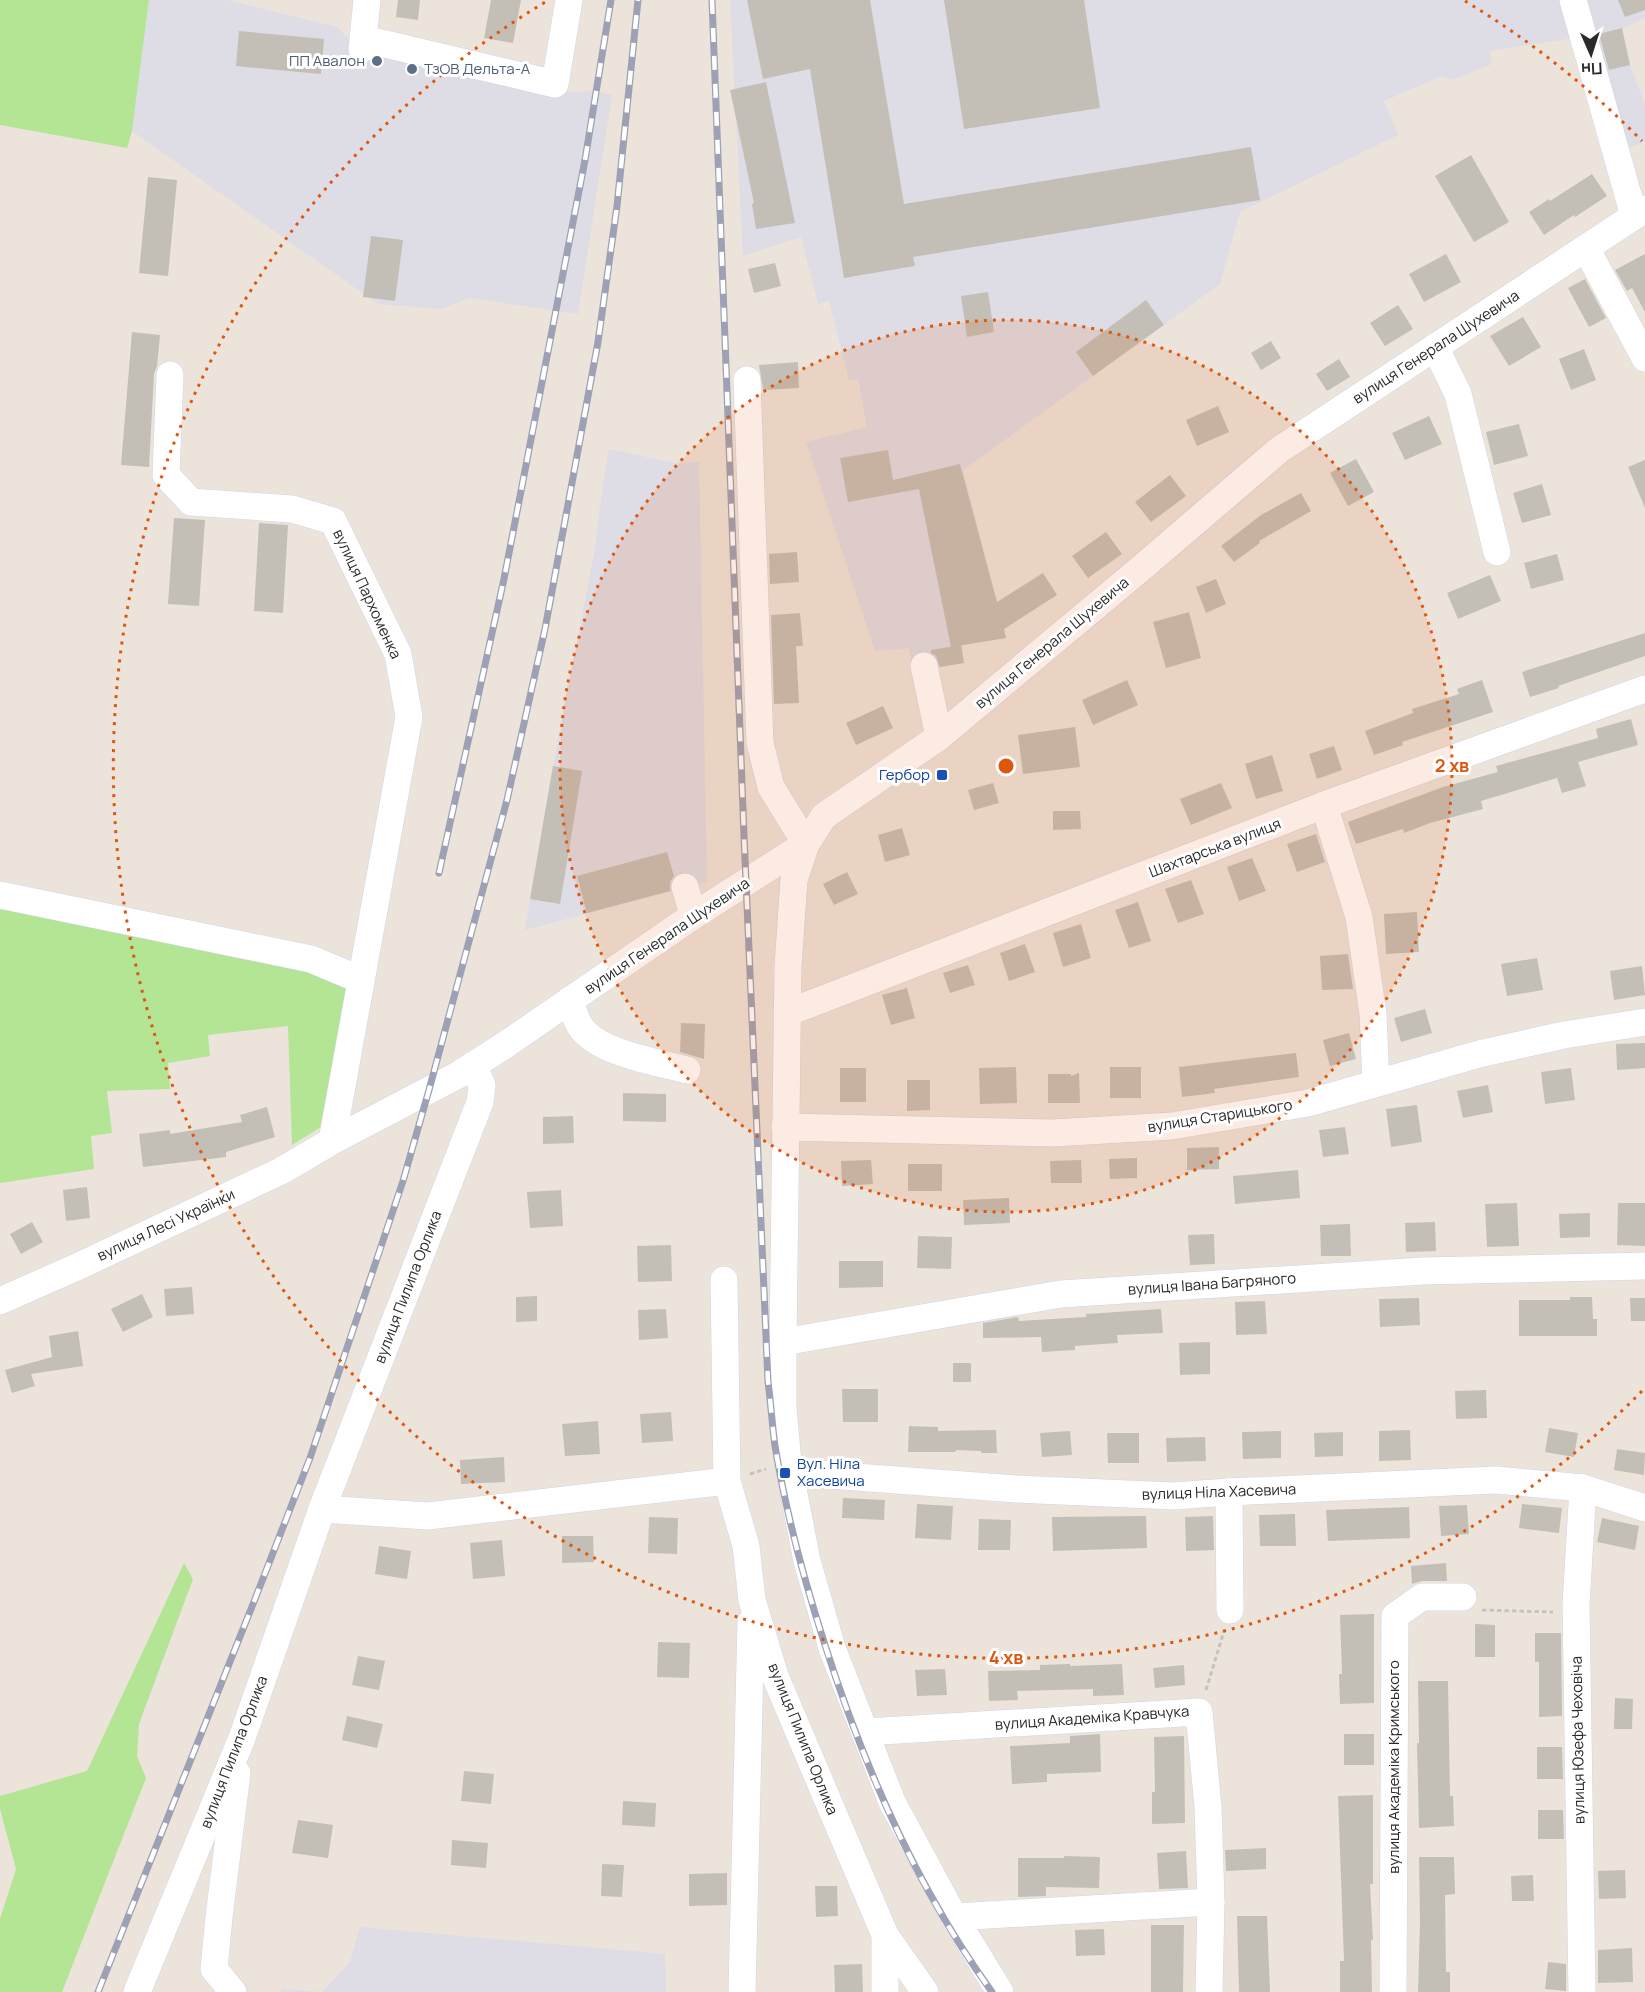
<svg xmlns="http://www.w3.org/2000/svg" width="1645" height="1992" font-family="Manrope,sans-serif">
<style>
.industrial{fill:#dedce4}
.green{fill:#b3e595}
.building{fill:#c4bfb6}
.lines{fill:none;stroke-linecap:round;stroke-linejoin:round}
.minor-casing{stroke:#d0d4e3;stroke-width:28}
.path{stroke:#c3c3c3;stroke-width:3;stroke-dasharray:4.5 3;stroke-linecap:butt}
.minor{stroke:#fff;stroke-width:27}
.rail-casing{stroke:#9da1b5;stroke-width:7}
.rail{stroke:#fff;stroke-width:4.5;stroke-dasharray:14;stroke-linecap:butt}
.ring{fill:none;stroke:#de570e;stroke-width:3;stroke-dasharray:3 6}
.service-dot{fill:#5c6f8a;stroke:#fff;stroke-width:2}
.transit-dot{fill:#1a4fb4;stroke:#fff;stroke-width:2}
.labels{text-anchor:middle;stroke-width:6;stroke-linejoin:round;paint-order:stroke}
.service-label{font-size:15px;fill:#4e5e75;stroke:#fff;text-anchor:end}
.street-label{font-size:15px;fill:#2a2a2a;stroke:#fff}
.transit-label{font-size:15px;fill:#164399;stroke:#fff;text-anchor:end}
.centre{fill:#de570e;stroke:#fff;stroke-width:3}
.ring-label{font-size:18px;text-anchor:middle;font-weight:bold;fill:#de570e;stroke:#fff;stroke-width:6;stroke-linejoin:round;paint-order:stroke}
</style>
<rect width="100%" height="100%" fill="#ece4db"/>
<g class="industrial">
<polygon points="149,0 227,0 337,27 358,49 554,93 595,91 612,95 578,314 469,298 442,309 378,304 132,131"/>
<polygon points="730,0 1645,0 1645,18 1622,29 1630,65 1645,105 1645,142 1607,156 1574,38 1489,51 1492,64 1452,80 1442,76 1384,101 1398,135 1240,212 1220,284 963,470 1006,638 962,645 964,663 934,668 913,668 909,648 875,651 806,442 867,427 858,379 849,380 829,301 818,304 801,237 743,256"/>
<polygon points="609,449 675,463 699,462 707,882 525,930 553,766 595,549 600,505"/>
<polygon points="360,1927 665,1954 666,1992 281,1992 281,1989 322,1992 350,1962"/>
</g>
<g class="green">
<polygon points="0,0 149,0 132,131 127,148 0,125"/>
<polygon points="0,895 349,975 329,1122 292,1145 288,1026 208,1035 210,1056 168,1063 170,1089 107,1091 112,1133 91,1136 94,1169 0,1183"/>
<polygon points="184,1563 193,1579 139,1724 137,1756 146,1778 62,1992 0,1992 0,1919 16,1869 0,1809 0,1796 87,1771"/>
</g>
<g class="building">
<polygon points="398,0 420,0 418,20 396,17"/>
<polygon points="491,0 521,0 513,43 484,38"/>
<polygon points="747,0 870,0 904,204 1251,147 1260,200 913,257 915,266 844,278 810,69 763,79"/>
<polygon points="944,0 1084,0 1100,108 964,129"/>
<polygon points="1618,0 1645,0 1645,10 1625,17"/>
<polygon points="1622,28 1630,65 1609,70 1599,34"/>
<polygon points="239,31 324,39 321,74 236,66"/>
<polygon points="766,82 795,223 756,229 752,204 754,203 730,90"/>
<polygon points="1471,155 1509,222 1474,242 1435,176"/>
<polygon points="1592,174 1607,196 1575,217 1574,215 1544,235 1529,212 1549,199 1550,201"/>
<polygon points="148,177 177,180 168,276 139,273"/>
<polygon points="371,236 403,240 395,301 363,297"/>
<polygon points="1446,254 1461,282 1424,302 1409,274"/>
<polygon points="1645,254 1645,312 1632,288 1627,291 1615,270"/>
<polygon points="775,263 781,286 754,293 748,269"/>
<polygon points="1585,279 1606,318 1589,327 1568,288"/>
<polygon points="988,292 994,332 967,337 961,296"/>
<polygon points="1146,300 1164,325 1093,376 1076,352"/>
<polygon points="1398,305 1413,329 1385,346 1370,323"/>
<polygon points="1523,317 1541,347 1509,366 1490,336"/>
<polygon points="132,332 160,335 157,366 154,374 149,467 121,465"/>
<polygon points="1271,341 1281,358 1261,370 1251,353"/>
<polygon points="1584,349 1596,380 1571,390 1559,359"/>
<polygon points="1339,359 1350,377 1327,391 1316,374"/>
<polygon points="798,362 799,388 763,390 759,365"/>
<polygon points="1218,406 1229,432 1197,446 1186,420"/>
<polygon points="1429,416 1442,444 1405,460 1392,433"/>
<polygon points="1519,424 1528,456 1494,465 1486,432"/>
<polygon points="888,450 893,480 960,464 997,602 1043,573 1057,595 1004,629 1006,638 951,647 919,489 848,502 840,458"/>
<polygon points="1356,459 1374,492 1348,506 1330,473"/>
<polygon points="1645,460 1645,508 1628,467"/>
<polygon points="1170,475 1186,496 1151,522 1135,502"/>
<polygon points="1542,484 1551,515 1522,523 1513,493"/>
<polygon points="1301,493 1311,511 1259,541 1260,543 1234,562 1221,546 1261,515"/>
<polygon points="174,518 205,520 199,606 168,604"/>
<polygon points="259,523 288,525 283,613 254,611"/>
<polygon points="1106,532 1122,554 1088,578 1072,556"/>
<polygon points="797,552 799,582 770,584 769,554"/>
<polygon points="1557,554 1564,580 1531,589 1524,563"/>
<polygon points="1490,575 1501,601 1458,619 1447,593"/>
<polygon points="1216,579 1226,604 1206,613 1196,587"/>
<polygon points="1189,612 1201,658 1166,668 1153,622"/>
<polygon points="800,613 803,646 796,646 799,703 774,704 771,615"/>
<polygon points="1645,633 1645,656 1558,686 1559,688 1530,697 1522,672"/>
<polygon points="961,645 964,663 940,667 936,656 931,653 931,650"/>
<polygon points="1127,680 1138,705 1093,725 1082,700"/>
<polygon points="1482,680 1493,712 1402,742 1403,745 1374,755 1365,731 1413,713 1412,709 1459,694 1457,689"/>
<polygon points="883,706 893,728 856,745 846,723"/>
<polygon points="1631,719 1638,745 1578,762 1586,786 1562,793 1557,778 1481,801 1483,809 1430,823 1404,833 1403,829 1356,844 1348,822 1443,787 1498,772 1496,766 1598,738 1596,729"/>
<polygon points="1075,727 1080,767 1023,774 1018,735"/>
<polygon points="1334,746 1342,770 1317,779 1309,754"/>
<polygon points="1272,755 1283,791 1256,799 1245,764"/>
<polygon points="553,766 582,771 560,904 530,899"/>
<polygon points="993,783 999,803 974,810 968,790"/>
<polygon points="1221,783 1232,808 1191,825 1180,799"/>
<polygon points="1053,811 1080,811 1081,829 1053,830"/>
<polygon points="902,828 910,855 885,862 878,835"/>
<polygon points="1316,834 1325,862 1297,872 1287,844"/>
<polygon points="667,852 674,876 670,882 670,891 587,913 577,876"/>
<polygon points="1252,858 1266,891 1239,901 1227,867"/>
<polygon points="847,872 858,894 834,905 823,884"/>
<polygon points="1191,880 1204,914 1178,923 1165,889"/>
<polygon points="1138,902 1151,941 1129,948 1115,910"/>
<polygon points="1417,912 1419,952 1386,954 1384,914"/>
<polygon points="1081,924 1091,958 1063,967 1053,933"/>
<polygon points="1025,944 1035,972 1009,981 1000,953"/>
<polygon points="1348,954 1353,989 1322,990 1320,956"/>
<polygon points="1537,958 1543,990 1507,996 1501,964"/>
<polygon points="968,965 975,985 950,993 943,973"/>
<polygon points="1642,966 1645,995 1614,1000 1610,971"/>
<polygon points="907,988 915,1018 891,1025 882,995"/>
<polygon points="1425,1009 1432,1033 1401,1042 1394,1018"/>
<polygon points="681,1023 705,1024 704,1059 680,1052"/>
<polygon points="1349,1033 1356,1059 1330,1066 1323,1040"/>
<polygon points="1645,1043 1645,1068 1617,1070 1616,1044"/>
<polygon points="1296,1053 1299,1077 1214,1089 1215,1093 1182,1097 1179,1067"/>
<polygon points="1016,1067 1017,1103 980,1104 979,1068"/>
<rect x="1110" y="1067" width="31" height="31"/>
<rect x="840" y="1068" width="26" height="34"/>
<polygon points="1571,1068 1575,1100 1545,1104 1541,1072"/>
<polygon points="1079,1073 1080,1103 1048,1103 1048,1074 1071,1074 1071,1076"/>
<polygon points="907,1080 930,1080 930,1110 907,1111"/>
<polygon points="1488,1085 1493,1112 1463,1118 1457,1091"/>
<polygon points="623,1093 666,1094 666,1122 623,1121"/>
<polygon points="1417,1105 1422,1142 1391,1147 1386,1109"/>
<polygon points="267,1107 275,1137 226,1152 226,1157 143,1167 139,1134 170,1130 170,1134 242,1122 240,1115"/>
<polygon points="573,1116 574,1143 543,1144 543,1117"/>
<polygon points="1345,1127 1349,1154 1323,1157 1319,1130"/>
<polygon points="1219,1147 1219,1169 1187,1170 1187,1148"/>
<polygon points="1137,1158 1137,1178 1110,1179 1109,1159"/>
<polygon points="871,1160 873,1184 842,1186 841,1161"/>
<polygon points="1081,1160 1082,1183 1051,1183 1050,1161"/>
<rect x="908" y="1164" width="34" height="27"/>
<polygon points="1298,1170 1300,1198 1235,1204 1233,1176"/>
<polygon points="87,1187 90,1218 66,1221 63,1190"/>
<polygon points="561,1190 563,1226 530,1228 527,1192"/>
<polygon points="1009,1198 1010,1223 964,1225 963,1200"/>
<polygon points="1517,1203 1519,1246 1487,1247 1485,1204"/>
<polygon points="1618,1203 1645,1203 1645,1246 1617,1245"/>
<polygon points="1590,1213 1590,1237 1560,1238 1559,1214"/>
<polygon points="32,1222 43,1242 21,1254 10,1234"/>
<polygon points="1435,1222 1436,1251 1406,1252 1405,1223"/>
<polygon points="1350,1224 1351,1256 1321,1256 1320,1225"/>
<polygon points="1214,1234 1215,1264 1190,1265 1188,1235"/>
<polygon points="918,1236 952,1237 951,1269 917,1268"/>
<polygon points="671,1245 672,1281 638,1282 637,1246"/>
<polygon points="839,1261 883,1261 883,1287 839,1288"/>
<polygon points="192,1287 194,1314 166,1316 164,1289"/>
<polygon points="142,1294 153,1317 123,1332 111,1309"/>
<polygon points="537,1296 537,1321 516,1322 516,1297"/>
<polygon points="1570,1297 1592,1297 1593,1319 1597,1319 1597,1336 1519,1336 1519,1300 1570,1300"/>
<polygon points="1419,1298 1420,1325 1380,1327 1379,1299"/>
<polygon points="1630,1298 1645,1298 1645,1321 1631,1321"/>
<polygon points="1265,1301 1267,1334 1236,1335 1235,1302"/>
<polygon points="666,1309 668,1338 639,1340 638,1310"/>
<polygon points="1161,1309 1163,1333 1117,1335 1118,1343 1075,1346 1075,1350 1042,1352 1041,1337 983,1338 983,1323 1018,1317 1019,1321 1086,1317 1086,1314"/>
<polygon points="78,1331 83,1366 31,1374 35,1386 12,1393 5,1370 52,1357 49,1336"/>
<polygon points="1210,1342 1210,1374 1180,1375 1179,1343"/>
<rect x="953" y="1363" width="18" height="19"/>
<polygon points="842,1389 878,1389 878,1422 843,1422"/>
<polygon points="1486,1390 1487,1418 1456,1419 1455,1391"/>
<polygon points="671,1412 673,1441 642,1443 640,1414"/>
<polygon points="598,1421 600,1454 565,1456 562,1424"/>
<polygon points="909,1426 938,1427 938,1431 996,1430 997,1453 981,1453 981,1451 956,1450 955,1452 908,1452"/>
<polygon points="1549,1428 1578,1433 1574,1457 1545,1452"/>
<polygon points="1410,1430 1411,1460 1379,1461 1379,1431"/>
<polygon points="1070,1431 1072,1455 1042,1457 1040,1433"/>
<polygon points="1281,1431 1281,1458 1243,1459 1242,1432"/>
<polygon points="1343,1432 1343,1456 1315,1457 1314,1433"/>
<polygon points="1107,1433 1139,1433 1139,1463 1108,1463"/>
<polygon points="1205,1437 1206,1461 1167,1462 1166,1438"/>
<polygon points="1617,1449 1645,1453 1644,1475 1614,1470"/>
<polygon points="504,1457 505,1482 461,1484 460,1460"/>
<polygon points="843,1498 885,1500 884,1520 842,1518"/>
<polygon points="917,1504 953,1506 951,1540 915,1538"/>
<polygon points="1522,1504 1562,1508 1559,1533 1519,1528"/>
<polygon points="1467,1505 1469,1534 1441,1536 1439,1506"/>
<polygon points="1409,1507 1410,1538 1328,1541 1326,1510"/>
<polygon points="1295,1514 1296,1546 1260,1546 1259,1515"/>
<polygon points="1146,1516 1147,1548 1053,1551 1052,1517"/>
<polygon points="1213,1516 1214,1550 1186,1551 1185,1517"/>
<polygon points="649,1517 678,1518 677,1554 648,1553"/>
<polygon points="1602,1518 1639,1526 1635,1550 1597,1542"/>
<polygon points="979,1519 1011,1520 1010,1550 978,1550"/>
<polygon points="562,1536 593,1536 594,1562 562,1563"/>
<polygon points="502,1540 505,1576 473,1579 470,1543"/>
<polygon points="379,1546 411,1551 407,1579 375,1574"/>
<polygon points="1446,1563 1447,1581 1422,1581 1412,1584 1411,1566"/>
<polygon points="1374,1614 1374,1703 1340,1704 1339,1674 1342,1674 1340,1615"/>
<polygon points="1475,1624 1495,1625 1495,1657 1475,1657"/>
<polygon points="1535,1633 1561,1633 1562,1716 1539,1717 1539,1662 1535,1662"/>
<polygon points="658,1642 690,1643 689,1678 657,1677"/>
<polygon points="358,1656 385,1661 379,1690 352,1685"/>
<polygon points="1070,1664 1070,1666 1122,1664 1124,1695 1093,1696 1093,1689 1017,1691 1018,1700 989,1701 988,1671 1040,1670 1040,1665"/>
<polygon points="1184,1665 1185,1685 1155,1688 1153,1668"/>
<polygon points="945,1669 947,1695 917,1696 915,1670"/>
<polygon points="1418,1681 1448,1681 1450,1796 1453,1796 1454,1826 1419,1828 1417,1743 1419,1743"/>
<polygon points="1615,1698 1633,1699 1632,1729 1614,1729"/>
<polygon points="347,1716 383,1724 377,1748 342,1740"/>
<polygon points="1100,1734 1101,1772 1047,1774 1047,1782 1012,1784 1010,1746 1070,1743 1070,1736"/>
<rect x="1344" y="1734" width="30" height="31"/>
<polygon points="1184,1736 1185,1823 1152,1824 1152,1792 1155,1792 1154,1737"/>
<polygon points="1537,1747 1562,1747 1563,1779 1537,1779"/>
<polygon points="464,1771 494,1774 491,1804 461,1801"/>
<polygon points="1373,1795 1373,1884 1370,1884 1373,1940 1371,1940 1372,1992 1340,1992 1340,1961 1344,1961 1338,1796"/>
<polygon points="623,1801 656,1803 655,1827 622,1825"/>
<polygon points="1538,1810 1563,1810 1564,1839 1538,1839"/>
<polygon points="298,1820 333,1825 328,1858 292,1853"/>
<polygon points="452,1840 488,1843 486,1868 451,1865"/>
<polygon points="1266,1848 1266,1869 1226,1871 1225,1850"/>
<polygon points="1186,1851 1188,1888 1159,1889 1157,1853"/>
<polygon points="1064,1856 1100,1857 1099,1888 1046,1887 1046,1896 1018,1897 1018,1858 1064,1858"/>
<polygon points="1419,1857 1454,1857 1455,1894 1445,1895 1446,1972 1450,1972 1450,1992 1418,1992 1420,1922"/>
<polygon points="602,1864 624,1865 622,1897 601,1896"/>
<polygon points="1625,1870 1626,1898 1599,1899 1598,1871"/>
<polygon points="727,1873 727,1905 689,1906 689,1874"/>
<polygon points="1533,1875 1534,1901 1512,1901 1511,1876"/>
<polygon points="815,1886 837,1886 838,1916 816,1917"/>
<polygon points="1237,1916 1267,1916 1270,1992 1239,1992"/>
<polygon points="1151,1925 1184,1925 1183,1992 1151,1992"/>
<polygon points="1104,1929 1105,1955 1076,1956 1075,1930"/>
<polygon points="1632,1948 1633,1982 1598,1983 1598,1950"/>
<polygon points="1548,1962 1566,1964 1566,1991 1545,1989"/>
<polygon points="862,1964 863,1992 835,1992 834,1965"/>
</g>
<g class="lines">
<defs>
<g id="minor">
<polyline points="1573,0 1634,216"/>
<polyline points="364,39 555,84 569,0"/>
<polyline points="362,49 367,0"/>
<polyline points="1586,248 1645,358"/>
<polyline points="1435,347 1458,394 1497,552"/>
<polyline points="170,375 166,475 191,502 292,509 333,521 398,654 409,717 332,1141"/>
<polyline points="747,380 760,743 771,787 806,844 794,880 788,966 783,1342 783,1408 788,1463 807,1561 832,1648 892,1802 954,1917 1000,1992"/>
<polyline points="924,666 939,737"/>
<polyline points="1324,805 1359,917 1373,1014 1376,1083"/>
<polyline points="685,887 693,916"/>
<polyline points="0,895 311,959 361,980"/>
<path d="M570 1000C573 1008 575 1019 580 1026 597 1053 657 1062 687 1070"/>
<polyline points="787,1013 1324,805 1645,689"/>
<polyline points="785,1127 1053,1133 1172,1126 1308,1103 1479,1054 1564,1035 1645,1022"/>
<polyline points="724,1280 727,1481 746,1546 752,1600 775,1676 885,1935 885,1992"/>
<polyline points="0,1301 79,1266 281,1171 332,1141 458,1075 502,1047 693,916 806,844 824,816 939,737 1139,570 1279,450 1645,209"/>
<polyline points="783,1342 1061,1294 1423,1271 1645,1266"/>
<polyline points="790,1472 1016,1489 1173,1496 1229,1492 1496,1480 1583,1488 1645,1508"/>
<polyline points="1229,1492 1230,1610"/>
<polyline points="322,1509 428,1516 727,1481"/>
<polyline points="865,1732 1199,1712 1208,1807 1211,1902 1209,1992"/>
<polyline points="954,1917 1211,1902"/>
<polyline points="885,1935 925,1992"/>
<polyline points="137,1992 242,1738 322,1509 480,1102 482,1085 473,1065"/>
<polyline points="233,1992 214,1969 219,1917 237,1773"/>
<polyline points="742,1992 751,1622"/>
<polyline points="1393,1992 1395,1616 1422,1597 1463,1597"/>
<polyline points="1582,1992 1576,1604 1583,1488"/>
</g>
</defs>
<use href="#minor" class="minor-casing"/>
<g class="path">
<polyline points="750,1474 766,1469"/>
<polyline points="1482,1610 1553,1612"/>
<polyline points="1206,1690 1224,1631"/>
</g>
<use href="#minor" class="minor"/>
<defs>
<g id="rail">
<path d="M712 0 744 836 768 1382C771 1403 772 1425 775 1446 786 1513 804 1580 825 1645 864 1767 916 1887 992 1992"/>
<polyline points="439,873 504,579 585,160 611,0"/>
<polyline points="98,1992 255,1599 310,1458 403,1181 429,1090 507,800 545,629 598,342 617,206 638,0"/>
</g>
</defs>
<use href="#rail" class="rail-casing"/>
<use href="#rail" class="rail"/>
</g>
<circle cx="1006" cy="766" r="446" fill="#de570e" fill-opacity=".12"/>
<g class="ring">
<circle cx="1006" cy="766" r="446"/>
<path d="M1642 1391A892 892 0 1 1 547 1M1465 1A892 892 0 0 1 1642 141"/>
</g>
<g class="service-dot">
<circle cx="377" cy="61" r="6"/>
<circle cx="412" cy="69" r="6"/>
</g>
<g class="transit-dot">
<rect x="936" y="769" width="12" height="12" rx="3"/>
<rect x="779" y="1467" width="12" height="12" rx="3"/>
</g>
<g class="labels">
<g class="service-label">
<text x="365" y="66">ПП Авалон</text>
<text x="424" y="74" text-anchor="start">ТзОВ Дельта-А</text>
</g>
<g class="street-label">
<text transform="translate(1436 347) rotate(-33)" y="5">вулиця Генерала Шухевича</text>
<text transform="translate(367 594) rotate(65)" y="5">вулиця Пархоменка</text>
<text transform="translate(1052 643) rotate(-40)" y="5">вулиця Генерала Шухевича</text>
<text transform="translate(1215 848) rotate(-21)" y="5">Шахтарська вулиця</text>
<text transform="translate(667 936) rotate(-34)" y="5">вулиця Генерала Шухевича</text>
<text transform="translate(1220 1116) rotate(-9)" y="5">вулиця Старицького</text>
<text transform="translate(166 1225) rotate(-25)" y="5">вулиця Лесі Українки</text>
<text transform="translate(1212 1284) rotate(-4)" y="5">вулиця Івана Багряного</text>
<text transform="translate(408 1287) rotate(-69)" y="5">вулиця Пилипа Орлика</text>
<text transform="translate(1219 1492) rotate(-2)" y="5">вулиця Ніла Хасевича</text>
<text transform="translate(1092 1718) rotate(-4)" y="5">вулиця Академіка Кравчука</text>
<text transform="translate(803 1739) rotate(68)" y="5">вулиця Пилипа Орлика</text>
<text transform="translate(1578 1740) rotate(-91)" y="5">вулиця Юзефа Чеховіча</text>
<text transform="translate(234 1752) rotate(-69)" y="5">вулиця Пилипа Орлика</text>
<text transform="translate(1394 1767) rotate(-90)" y="5">вулиця Академіка Кримського</text>
</g>
<g class="transit-label">
<text x="930" y="780">Гербор</text>
<text x="797" y="1469" text-anchor="start">Вул. Ніла<tspan x="797" dy="17">Хасевича</tspan></text>
</g>
</g>
<circle cx="1006" cy="766" r="9" class="centre"/>
<g class="ring-label">
<text x="1452" y="772">2 хв</text>
<text x="1006" y="1664">4 хв</text>
</g>
<g transform="translate(1591 54) rotate(177)" stroke="#ffffff" stroke-width="4.5" paint-order="stroke">
<path d="M0-4.5L10 22L0 15L-10 22Z" fill="#2a2a2a"/>
<text y="-9" font-size="16" font-weight="bold" text-anchor="middle" fill="#2a2a2a">Пн</text>
</g>
</svg>
